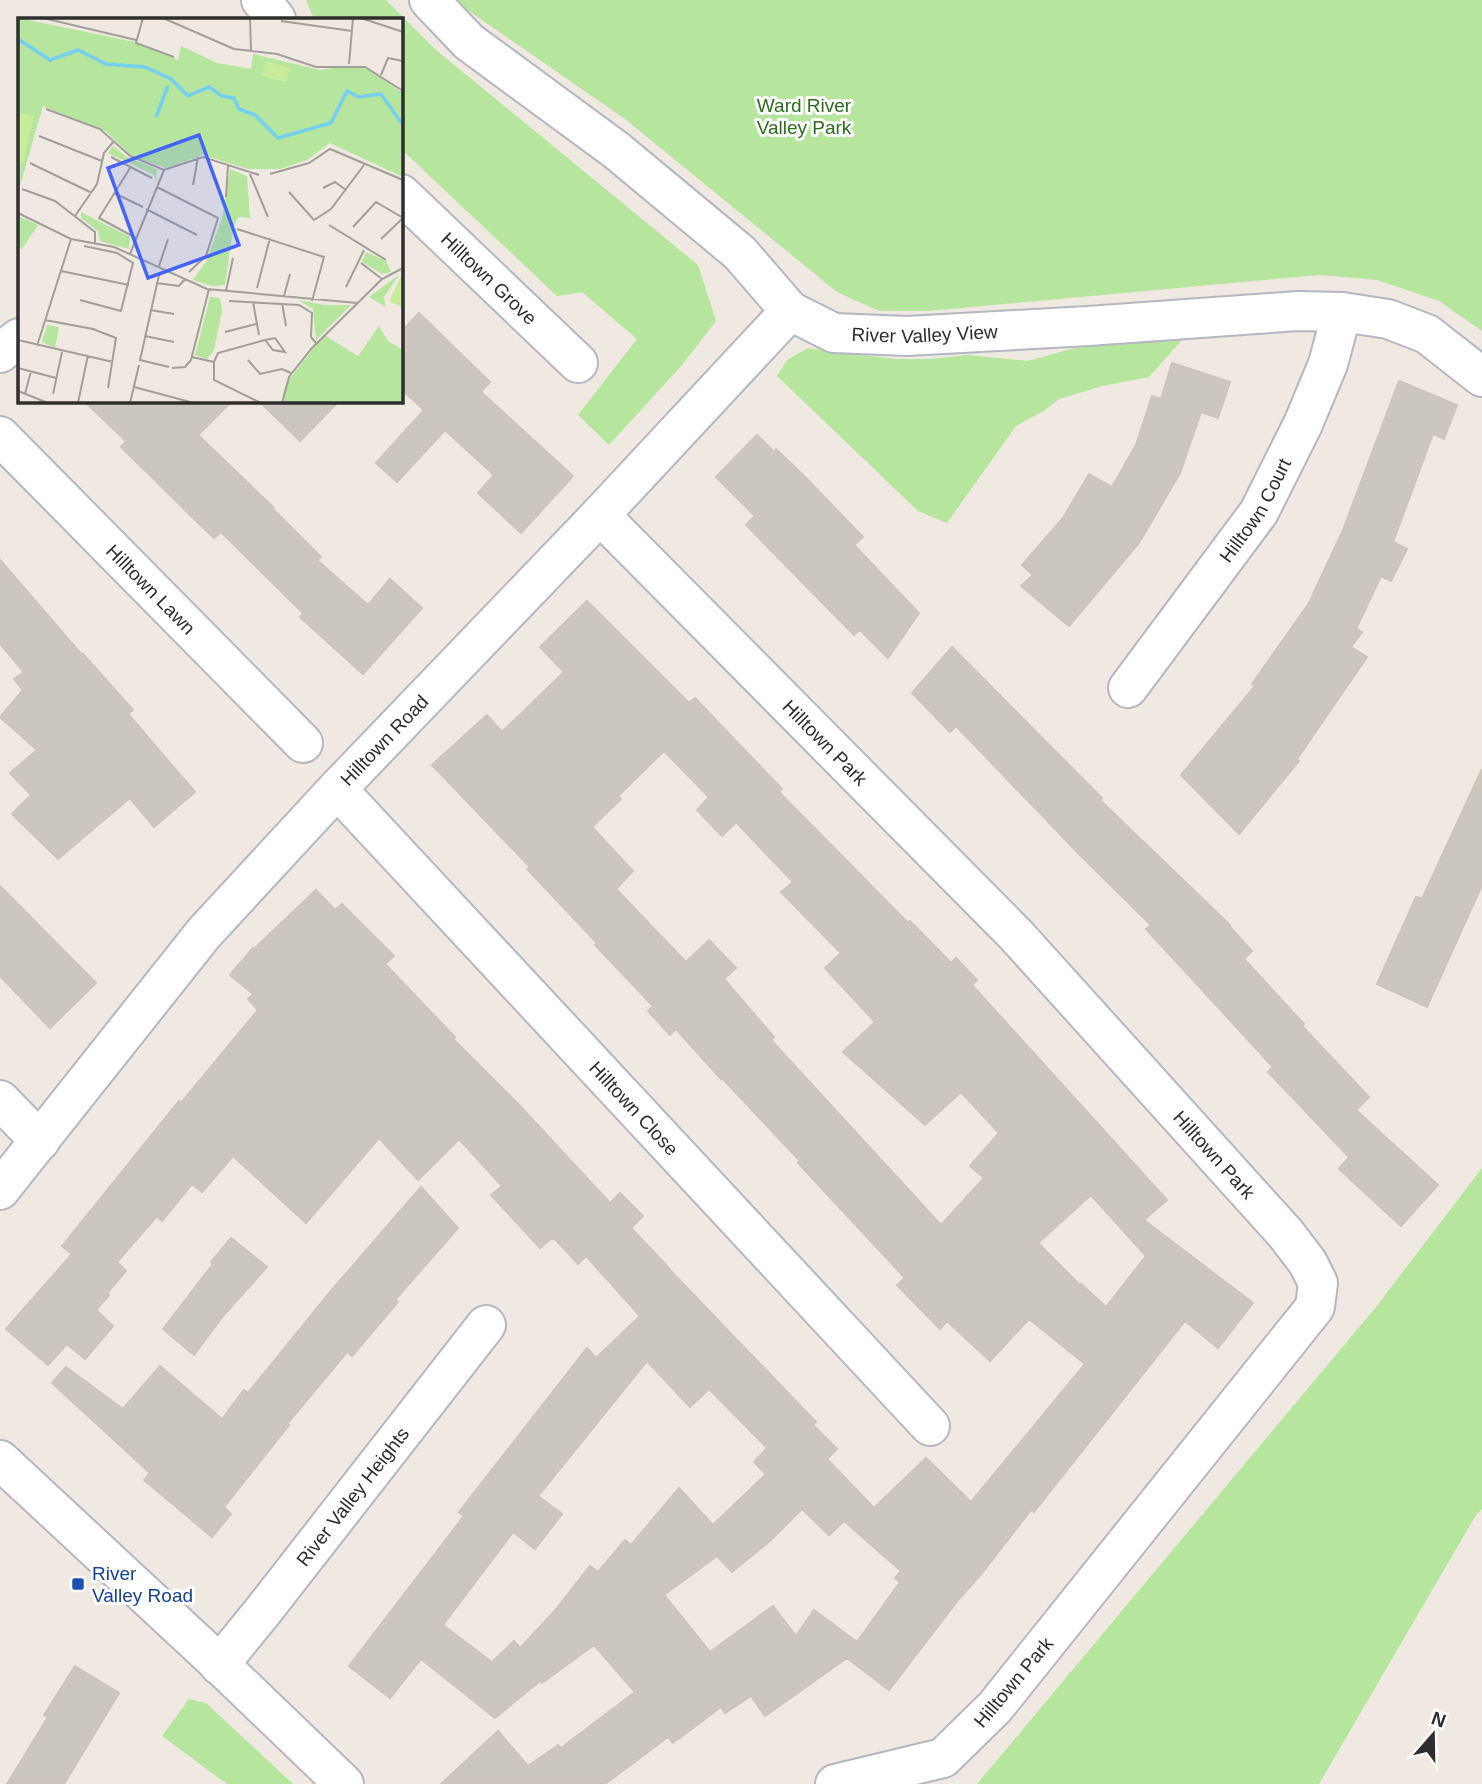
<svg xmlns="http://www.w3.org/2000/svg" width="1482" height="1784" font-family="Arial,sans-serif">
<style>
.green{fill:#b6e59e}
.building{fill:#cbc7bf;stroke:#cbc5ba;stroke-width:2;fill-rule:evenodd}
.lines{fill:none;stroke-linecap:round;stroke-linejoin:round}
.street-casing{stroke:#b4b7c1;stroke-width:42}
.secondary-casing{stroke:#b4b7c1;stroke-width:42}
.street{stroke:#fff;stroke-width:38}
.secondary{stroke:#fff;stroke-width:38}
.transit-dot{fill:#1a4fb4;stroke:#fff;stroke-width:2.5}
.labels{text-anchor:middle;stroke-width:6;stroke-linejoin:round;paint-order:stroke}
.park-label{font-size:19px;fill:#2c6e1b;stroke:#fff}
.street-label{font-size:19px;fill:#2e2e2e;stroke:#fff}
.transit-label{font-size:19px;fill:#164399;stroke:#fff;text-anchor:start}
.inset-river{fill:none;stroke:#75cff0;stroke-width:3.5}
.inset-road{fill:none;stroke:#a29e99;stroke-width:2}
.view{fill:#4264fb;fill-opacity:0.15;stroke:#4264fb;stroke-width:3.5}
.inset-edge{fill:none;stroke:#2e2e2e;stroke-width:3.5}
</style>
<rect width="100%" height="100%" fill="#efe9e1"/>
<g class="green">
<polygon points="306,0 386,0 436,50 698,265 716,321 682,365 609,445 578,415 637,339 582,292 557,296 401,149 401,19 314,19"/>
<polygon points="453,0 1482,0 1482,331 1439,301 1377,280 1319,275 928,311 879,311 837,292 625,119"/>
<polygon points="1183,339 1149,377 1102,386 1059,399 1045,410 1016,426 947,523 918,511 777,376 787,360 808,348 843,353 896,359 930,359 968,355 1028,361 1092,343"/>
<polygon points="1482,1168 1482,1509 1476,1515 1319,1784 977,1784 1376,1307"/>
<polygon points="189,1699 206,1703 293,1784 227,1784 162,1736"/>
</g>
<g class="building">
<polygon points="419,313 490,382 481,392 573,476 521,533 478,493 494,475 445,430 397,482 376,463 424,410 401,389 401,332"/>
<polygon points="1172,363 1230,382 1218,418 1201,412 1180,473 1139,543 1069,626 1021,586 1033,575 1022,565 1063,518 1089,474 1112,487 1136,445 1152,396 1161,399"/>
<polygon points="1399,381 1457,405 1444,439 1433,434 1393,542 1407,549 1391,581 1381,576 1356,629 1362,632 1351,647 1367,657 1297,759 1299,761 1239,834 1181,775 1255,686 1252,684 1309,603 1343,530"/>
<polygon points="84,401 232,401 198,435 273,507 272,508 321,557 317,560 368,605 390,579 422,608 363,674 300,617 303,613 221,532 214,538 191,516 121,447 126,441"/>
<polygon points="259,401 339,401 300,441"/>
<polygon points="757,435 774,452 776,449 804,476 863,537 854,545 919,613 888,658 860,630 854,635 746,525 755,516 716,477"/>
<polygon points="0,560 82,655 83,654 133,710 128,714 195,792 154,827 130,798 58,859 12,814 31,795 10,773 37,750 0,717 23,690 14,679 24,672 0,644"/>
<path d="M587 601 689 703 695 698 782 789 779 792 908 923 910 921 951 963 956 958 977 980 972 985 1167 1200 1144 1220 1253 1303 1218 1348 1185 1321 1034 1512 1031 1510 982 1573 959 1599 889 1690 847 1658 765 1716 751 1696 725 1713 721 1707 673 1743 668 1737 605 1784H441L498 1731 528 1766 558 1745 561 1748 635 1692 594 1645 542 1683 540 1681 495 1718 421 1659 390 1698 349 1666 464 1516 459 1512 587 1348 596 1358 640 1316 586 1256 578 1264 554 1238 553 1239 552 1238 540 1248 491 1195 502 1186 459 1139 418 1180 379 1138 306 1223 233 1156 202 1192 192 1184 162 1221 157 1216 117 1262 126 1271 107 1293 109 1295 96 1310 113 1326 85 1359 67 1344 48 1365 6 1329 72 1254 62 1246 179 1101 181 1103 258 1010 248 999 253 994 230 975 253 948 254 949 316 890 335 910 342 904 394 956 385 964 455 1037 453 1039 521 1107 610 1203 620 1193 643 1216 631 1228 669 1268H668L816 1422 813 1425 837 1449 827 1459 874 1508 926 1458 971 1502 1085 1364 1029 1319 990 1361 947 1321 940 1329 897 1285 905 1278 798 1163 800 1161 722 1078 721 1079 676 1029 670 1035 648 1011 653 1006 595 945 597 943 527 869 530 867 432 765 487 715 502 732 564 672 540 647ZM664 751 709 797 697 810 722 836 736 822 793 882 781 892 841 953 825 968 875 1022 843 1052 925 1125 961 1092 999 1133 970 1166 984 1178 941 1225 771 1040 774 1037 724 979 736 968 709 940 686 962 616 889 633 871 592 827 621 799 618 796ZM1091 1195 1146 1256 1106 1307 1081 1284 1080 1285 1038 1243ZM647 1361 690 1407 709 1389 767 1448 754 1462 766 1474 713 1525 679 1488 631 1545 625 1540 598 1572 590 1566 552 1614 520 1648 514 1641 492 1662 443 1625 513 1532 535 1549 562 1514 538 1496ZM802 1509 829 1535 844 1521 901 1571 895 1578 900 1582 857 1642 814 1610 796 1636 773 1606 710 1652 664 1595 717 1556 732 1572 771 1540Z"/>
<polygon points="952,647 1102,798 1100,800 1230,925 1229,926 1252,951 1244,959 1304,1024 1302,1026 1369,1097 1356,1110 1438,1185 1401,1226 1339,1169 1349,1157 1268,1072 1273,1067 1146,929 1151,925 1080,855 956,726 950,732 912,693"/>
<polygon points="1482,769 1482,885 1427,1007 1377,984 1416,897 1422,899"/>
<polygon points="0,886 96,983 50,1028 0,976"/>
<polygon points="421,1187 458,1228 395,1300 398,1302 352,1356 347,1352 287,1424 289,1425 224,1507 231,1514 212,1537 144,1480 150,1473 52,1383 66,1367 123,1409 160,1366 222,1419 244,1390 248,1393 330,1292"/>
<polygon points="231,1238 267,1267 223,1316 194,1355 163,1329 213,1264 211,1262"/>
<polygon points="75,1666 119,1693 64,1784 7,1784 48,1717 44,1715"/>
</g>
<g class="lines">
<defs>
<g id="street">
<polyline points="261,0 276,19"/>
<path id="s1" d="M429 0 469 42 616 150 740 253 790 311 834 333 907 336 1088 326 1298 311 1342 312 1388 319 1427 334 1482 377"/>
<path id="s2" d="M401 194 578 363"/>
<polyline points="0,353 19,338"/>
<path id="s3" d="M0 436 303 743"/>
<path id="s4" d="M600 515 1016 935 1286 1234 1308 1263 1318 1283 1315 1307 995 1707 943 1758 835 1784"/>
<path id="s5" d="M1128 688 1259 512 1303 424 1328 364 1342 312"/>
<path id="s6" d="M337 789 930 1426"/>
<polyline points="0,1100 40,1141"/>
<path id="s7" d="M0 1190 204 933 337 789 600 515 790 311"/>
<path id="s8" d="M219 1665 263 1611 486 1325"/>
</g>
<polyline id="secondary" points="0,1460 213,1658 344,1784"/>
</defs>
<use href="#street" class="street-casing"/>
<use href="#secondary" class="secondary-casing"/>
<use href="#street" class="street"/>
<use href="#secondary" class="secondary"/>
</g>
<rect class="transit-dot" x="71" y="1577" width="14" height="14" rx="3.5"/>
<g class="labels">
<g class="park-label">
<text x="804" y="112">Ward River<tspan x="804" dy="22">Valley Park</tspan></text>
</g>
<g class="street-label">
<text dy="7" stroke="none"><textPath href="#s2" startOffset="122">Hilltown Grove</textPath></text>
<text dy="7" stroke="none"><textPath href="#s1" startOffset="618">River Valley View</textPath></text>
<text dy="7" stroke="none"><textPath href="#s5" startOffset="219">Hilltown Court</textPath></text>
<text dy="7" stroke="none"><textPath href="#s3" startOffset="215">Hilltown Lawn</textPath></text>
<text dy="7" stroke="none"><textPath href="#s7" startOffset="592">Hilltown Road</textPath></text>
<text dy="7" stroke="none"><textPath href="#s4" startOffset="320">Hilltown Park</textPath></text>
<text dy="7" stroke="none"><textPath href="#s6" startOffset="436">Hilltown Close</textPath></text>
<text dy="7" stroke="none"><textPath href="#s4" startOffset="887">Hilltown Park</textPath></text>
<text dy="7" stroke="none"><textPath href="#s8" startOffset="215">River Valley Heights</textPath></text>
<text transform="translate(1013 1682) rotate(-50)" y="7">Hilltown Park</text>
</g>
<g class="transit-label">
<text x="92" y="1580">River<tspan x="92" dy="22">Valley Road</tspan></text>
</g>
</g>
<g transform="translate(18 18)">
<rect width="385" height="385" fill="#efe9e1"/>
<path d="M0 0 117 24 160 42 163 28 199 45 233 51 235 36 302 52 329 48 349 51 385 75V159L312 125 289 142 262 151H230L185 137 148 150 114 139 89 114 25 88 0 175ZM95 128 109 139 139 151 138 164 136 157 90 135ZM212 151 229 158 232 200 220 199 215 211 207 267 193 268 175 262 189 242 204 200ZM63 194 112 219 111 231 82 223 80 213 63 200ZM0 198 20 207 4 231 0 230ZM348 234 368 243 373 254 364 256 344 244ZM381 257 366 279 368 289 351 279ZM192 279 202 280 204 293 196 332 189 341 177 337ZM280 282 306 287H333L298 322 295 291ZM29 307 41 309 37 330 24 324ZM361 308 370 323 385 332V385H264L268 366 306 317 340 338Z" fill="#b6e59e"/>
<path d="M248 43 272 50 268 64 244 58ZM0 95 16 98 5 145 0 144ZM384 256H385V290L371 283Z" fill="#c9ec9a"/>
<path class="inset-river" d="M0 21 32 42 60 32 88 46 127 49 153 61 170 78 191 69 204 78 216 80 221 91 237 97 260 120 313 105 329 73 340 79 363 76 385 107M138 99 150 68"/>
<path class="inset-road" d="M25 0 118 22M125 0 118 25 156 39M145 0 216 31 259 36 298 49H347L385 73M232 0 233 33M343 0 385 14M263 3 334 13M331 46 335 0M363 57 370 40 385 43M28 91 82 111 112 138 146 152 185 139 241 157M21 118 84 143M93 139 134 160M12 145 74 175M112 150 81 200 118 220M232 156 250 199M252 156 291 145 312 131 385 162M175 167 180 139M139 169 200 200 188 238 171 254M305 170 317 164 328 172M4 171 37 183 77 214V225M271 174 296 202 313 191 346 147M96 175 125 189M208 179 210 147M128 191 179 217M0 195 53 221 96 229 189 271 339 285M57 198 79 166 86 135 96 123M311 207 368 242M335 209 358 184 385 200 363 221M219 211 306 239 294 283M112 236 146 152M343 245 364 261M141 248 150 221M43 253 111 267M141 257 122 342 151 349M138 265 161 268 167 261M328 269 346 232M239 270 252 220M208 273 215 240M266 278 272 256M62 282 103 293 115 245 99 235 66 228M211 283 281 287 294 295 293 319 298 325M235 284 241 317M264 285 268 308M132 292 156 296M27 302 75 311 98 320 90 370M207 314 238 306M127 318 156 324M0 322 95 344M19 328 53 221M174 339 196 344 200 335 247 322 257 320 267 334 255 332 247 322M230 342 242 356 264 351 273 355M196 344V362L243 385M0 350 38 360M154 350 167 349 173 342 191 271M116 369 176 385M0 373 30 385M7 376 13 353M35 376 44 334M60 385 70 337M112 385 121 347M264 385 271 359 294 330 364 261 385 250"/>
<path class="view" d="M181 117 221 227 130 260 90 150Z"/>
<rect width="385" height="385" class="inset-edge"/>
</g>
<g transform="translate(1433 1735) rotate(20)" stroke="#ffffff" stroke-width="5" paint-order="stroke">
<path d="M0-5L12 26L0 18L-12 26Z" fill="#2e2e2e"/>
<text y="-10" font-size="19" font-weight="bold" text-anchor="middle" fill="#2e2e2e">N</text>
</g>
</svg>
